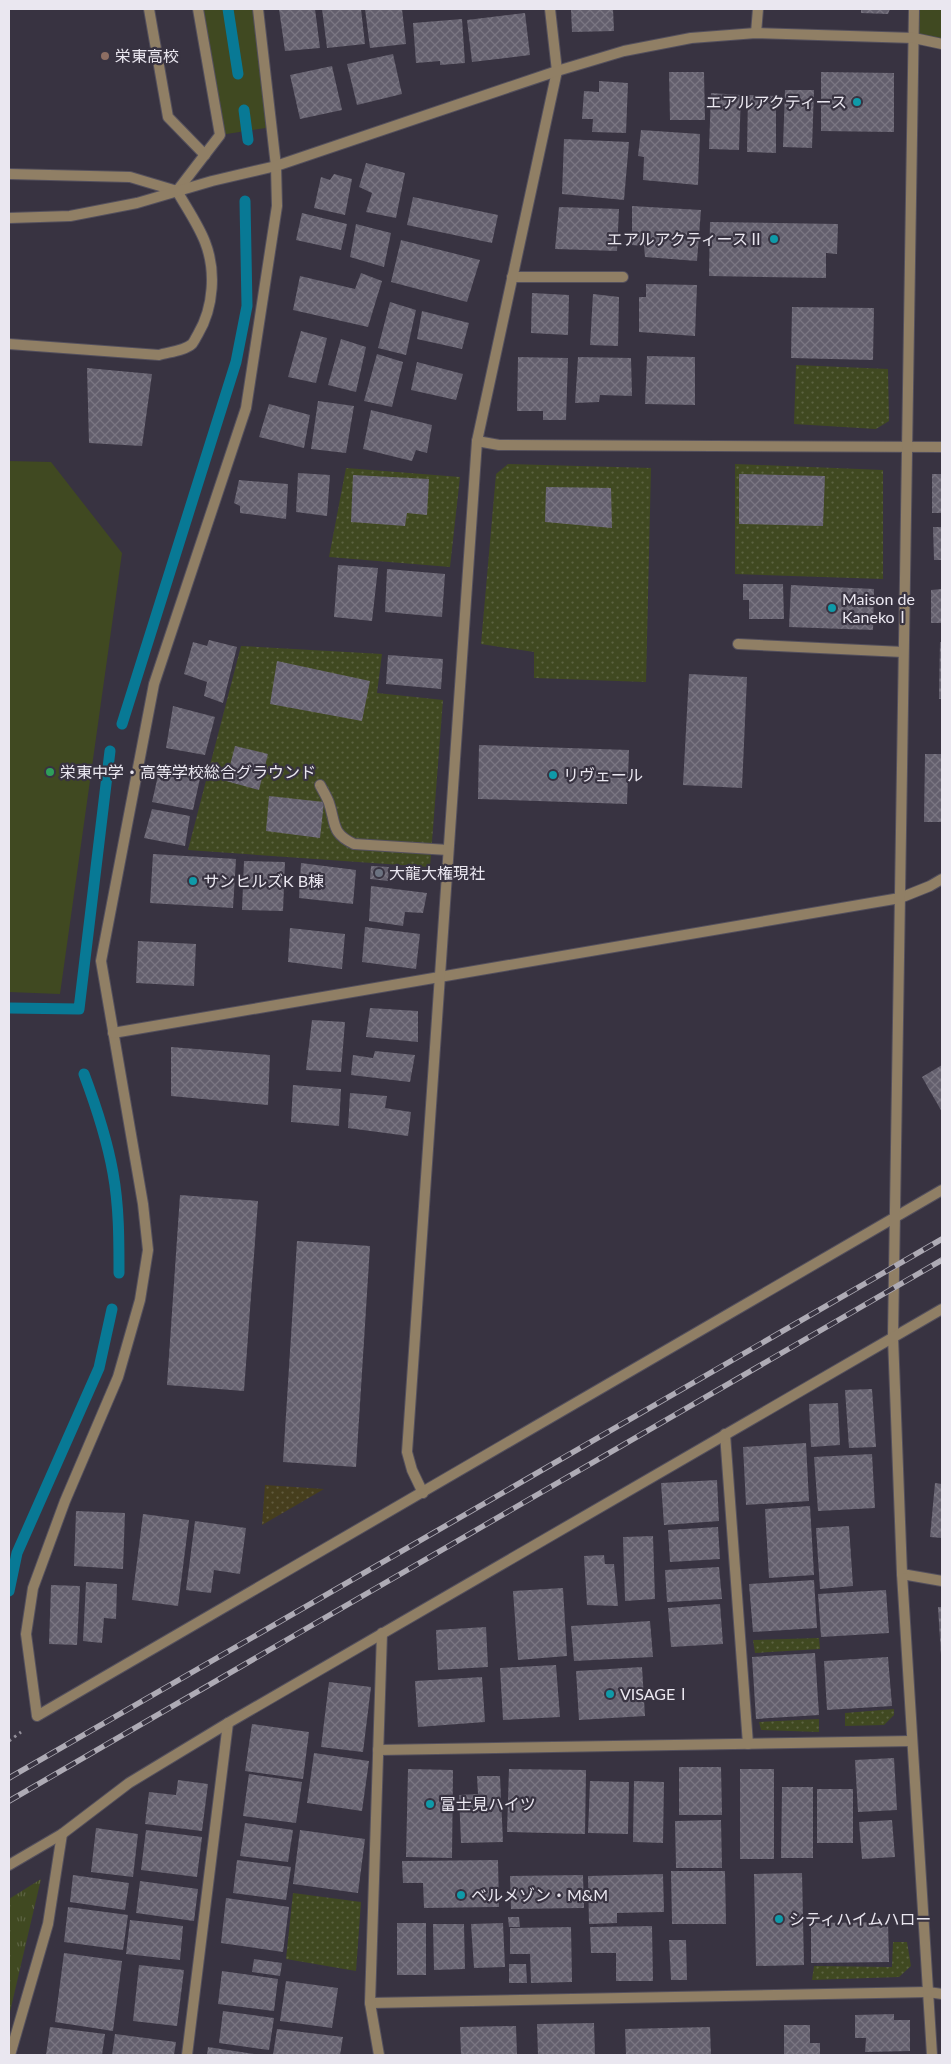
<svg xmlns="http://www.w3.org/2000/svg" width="951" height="2064" font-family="Lato,'Noto Sans JP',sans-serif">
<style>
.grass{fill:url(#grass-tufts)}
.sand{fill:url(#sand-dots)}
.park{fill:#404921}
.garden{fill:url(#garden-dots)}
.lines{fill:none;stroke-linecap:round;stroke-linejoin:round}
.stream{stroke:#087995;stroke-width:11}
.building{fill:url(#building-cross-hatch)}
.service-casing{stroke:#54505d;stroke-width:12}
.minor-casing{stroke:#54505d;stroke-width:12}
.tertiary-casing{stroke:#54505d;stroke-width:12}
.path{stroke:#938f9a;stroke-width:3;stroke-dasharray:2.5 4;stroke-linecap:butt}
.service{stroke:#907f65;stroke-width:10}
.minor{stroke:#907f65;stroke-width:10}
.tertiary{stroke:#907f65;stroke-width:10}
.rail-casing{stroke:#aeabb5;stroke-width:5.5}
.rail{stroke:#383341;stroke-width:4;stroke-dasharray:11;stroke-linecap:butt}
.education-dot{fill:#8d6e63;stroke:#383341;stroke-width:2}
.culture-dot{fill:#0f9aa8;stroke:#383341;stroke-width:2}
.leisure-dot{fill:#2e9e5b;stroke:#383341;stroke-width:2}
.worship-dot{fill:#6b7280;stroke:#383341;stroke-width:2}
.labels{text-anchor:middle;stroke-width:4.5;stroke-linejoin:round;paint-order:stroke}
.poi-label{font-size:16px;fill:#eae7f0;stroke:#383341;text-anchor:start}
</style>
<defs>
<pattern id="grass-tufts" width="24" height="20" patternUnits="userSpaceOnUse" patternTransform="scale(1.25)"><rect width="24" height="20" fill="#404921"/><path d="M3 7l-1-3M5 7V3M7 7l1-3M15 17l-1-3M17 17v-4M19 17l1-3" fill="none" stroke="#5c6342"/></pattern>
<pattern id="sand-dots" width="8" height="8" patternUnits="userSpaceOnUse" patternTransform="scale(1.25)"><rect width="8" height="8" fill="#463e1d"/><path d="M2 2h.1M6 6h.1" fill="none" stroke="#615a3e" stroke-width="1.8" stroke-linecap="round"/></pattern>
<pattern id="garden-dots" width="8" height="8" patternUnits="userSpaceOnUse" patternTransform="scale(1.25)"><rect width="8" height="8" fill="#404921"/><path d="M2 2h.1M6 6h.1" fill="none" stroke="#5c6342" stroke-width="1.8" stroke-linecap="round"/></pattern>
<pattern id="building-cross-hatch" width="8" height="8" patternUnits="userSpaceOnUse" patternTransform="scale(1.25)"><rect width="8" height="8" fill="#635f6d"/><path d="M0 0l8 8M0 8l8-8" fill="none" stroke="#7a7682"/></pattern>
</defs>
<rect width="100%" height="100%" fill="#383341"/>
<polygon class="grass" points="41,1879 9,2016 9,1899"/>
<polygon class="sand" points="265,1485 324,1489 262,1525"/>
<g class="park">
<polygon points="197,9 258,9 272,127 220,135"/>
<polygon points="914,9 942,9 942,44 914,38"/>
<polygon points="9,461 51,462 122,553 60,994 9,992"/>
</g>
<g class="garden">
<polygon points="796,365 888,369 889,421 876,429 794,424"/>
<polygon points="508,464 651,468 646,682 534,678 534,652 481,644 496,474"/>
<polygon points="735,464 883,470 883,579 735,574"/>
<polygon points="346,468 460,477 450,567 329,557"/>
<polygon points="241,646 382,654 377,693 443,700 430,867 188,850"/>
<polygon points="819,1638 820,1649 755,1653 753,1640"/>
<polygon points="894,1709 894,1715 884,1725 845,1726 845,1713"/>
<polygon points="819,1719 819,1732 761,1730 759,1722"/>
<polygon points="293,1893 361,1902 356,1971 286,1959"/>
<polygon points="893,1942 907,1942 911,1966 899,1977 812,1980 814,1966 892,1967"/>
</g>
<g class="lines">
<g class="stream">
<polyline points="228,9 238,74"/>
<polyline points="244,110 248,140"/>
<polyline points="122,724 236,362 247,306 245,201"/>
<polyline points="9,1008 79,1009 110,751"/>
<path d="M84 1074C96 1106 107 1139 113 1173 119 1206 119 1239 119 1273"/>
<polyline points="9,1591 17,1553 99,1368 112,1309"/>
</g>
</g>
<g class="building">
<polygon points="279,9 315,9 320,48 285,51"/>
<polygon points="322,9 361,9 365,44 327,48"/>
<polygon points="365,9 402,9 406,44 370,48"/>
<polygon points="571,9 613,9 614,31 572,32"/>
<polygon points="861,9 890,9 888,14 861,13"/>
<polygon points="525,13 530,55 472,62 467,20"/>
<polygon points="462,19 465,63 440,65 440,61 416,63 413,23"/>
<polygon points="393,54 402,94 357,105 347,64"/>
<polygon points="332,66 342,110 300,119 290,75"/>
<polygon points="669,72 704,72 705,120 670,120"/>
<polygon points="821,72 894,73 894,132 821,131"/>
<polygon points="599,81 628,83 626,133 592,132 593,119 582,119 584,91 599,92"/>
<polygon points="785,90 814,90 812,148 783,147"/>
<polygon points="711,93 741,95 739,150 709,149"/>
<polygon points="748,95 776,96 776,153 747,152"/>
<polygon points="641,130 700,134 698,185 643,180 644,157 638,156"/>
<polygon points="564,139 629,142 624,200 562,194"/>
<polygon points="366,163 405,173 396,218 366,212 372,193 359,187"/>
<polygon points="334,174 352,179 345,215 314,208 321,177 330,180"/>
<polygon points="413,197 498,215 492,243 407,225"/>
<polygon points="632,206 701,210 697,261 645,257 644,246 632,245"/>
<polygon points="559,207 619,209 617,251 555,249"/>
<polygon points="302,213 347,224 341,250 296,240"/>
<polygon points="710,222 838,224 837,254 826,253 826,278 709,276"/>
<polygon points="356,224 391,233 384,267 350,257"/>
<polygon points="401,240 480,260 467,302 391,282"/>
<polygon points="361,273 382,281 368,327 293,310 300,276 355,289"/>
<polygon points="646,284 697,285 695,336 639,332 639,297 646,297"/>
<polygon points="532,293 569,295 568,335 531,333"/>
<polygon points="593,294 619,297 618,346 590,345"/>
<polygon points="390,302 416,310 406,355 378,348"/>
<polygon points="792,307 874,308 873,360 791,358"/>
<polygon points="422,311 469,323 462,349 417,339"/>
<polygon points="301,331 327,338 316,383 288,377"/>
<polygon points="341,339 366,347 356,392 328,385"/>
<polygon points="377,354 403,362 392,407 364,401"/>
<polygon points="647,356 695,357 695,405 645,404"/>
<polygon points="518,357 568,358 566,420 543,420 543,411 517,411"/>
<polygon points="578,357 631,358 632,396 600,395 599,402 575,403"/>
<polygon points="417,362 463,374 456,400 411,390"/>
<polygon points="87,368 152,374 142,446 89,443"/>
<polygon points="318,401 354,406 346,453 311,449"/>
<polygon points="269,404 310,415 304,448 259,437"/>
<polygon points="371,410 432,425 427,453 416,450 412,461 363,449"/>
<polygon points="298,473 330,475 327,516 296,512"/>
<polygon points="739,474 825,476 823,526 739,524"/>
<rect x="932" y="474" width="10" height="39"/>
<polygon points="353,475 429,479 427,515 407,513 405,526 351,522"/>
<polygon points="239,480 288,484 286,519 240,513 240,506 234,503"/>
<polygon points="546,487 611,488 612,528 545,522"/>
<polygon points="933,527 942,527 942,560 934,560"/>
<polygon points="338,565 378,568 372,621 334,617"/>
<polygon points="387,569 445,574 442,617 385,612"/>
<polygon points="743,584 783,584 784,619 749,619 749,600 743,600"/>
<polygon points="791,585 874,589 873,630 789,627"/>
<polygon points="942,589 942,623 931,623 931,590"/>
<polygon points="209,640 237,647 223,703 204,696 207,682 184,674 193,642 207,646"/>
<polygon points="940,642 942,642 942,699 939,699"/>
<polygon points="388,655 443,659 441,689 386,684"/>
<polygon points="277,661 370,681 362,721 270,704"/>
<polygon points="689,674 747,677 742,788 683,785"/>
<polygon points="173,706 215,717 205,755 166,748"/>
<polygon points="479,745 629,750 627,804 478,799"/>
<polygon points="235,746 268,754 259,790 226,781"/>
<polygon points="925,754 942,754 942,822 924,822"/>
<polygon points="159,771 201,774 193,810 152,802"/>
<polygon points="269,796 324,802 320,838 266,831"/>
<polygon points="152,809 190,816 185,846 144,838"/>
<polygon points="153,854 236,859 233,908 150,903"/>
<polygon points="244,861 285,862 283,911 242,910"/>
<polygon points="301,863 356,870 353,904 299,898"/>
<polygon points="371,866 389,867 388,881 370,879"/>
<polygon points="371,886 427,893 423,913 405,912 403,926 369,921"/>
<polygon points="365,927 420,934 416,969 362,962"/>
<polygon points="290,928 345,934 342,969 288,962"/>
<polygon points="138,941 196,944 194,986 136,983"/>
<polygon points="370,1008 418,1011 418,1042 366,1037"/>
<polygon points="312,1020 345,1022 341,1072 306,1070"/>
<polygon points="171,1047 270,1055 268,1105 171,1096"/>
<polygon points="375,1051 415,1055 410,1082 351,1075 353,1055 373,1058"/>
<polygon points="942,1065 942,1112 922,1077"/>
<polygon points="293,1085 341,1089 339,1126 291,1122"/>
<polygon points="350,1093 387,1096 385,1108 411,1112 408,1136 348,1128"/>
<polygon points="180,1195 258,1201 244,1391 167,1385"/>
<polygon points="297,1241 370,1246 356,1467 283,1462"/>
<polygon points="872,1389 876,1447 849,1448 845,1390"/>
<polygon points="838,1403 840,1445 811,1447 809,1404"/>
<polygon points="806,1443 809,1501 746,1505 743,1447"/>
<polygon points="872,1454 875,1508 818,1511 814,1457"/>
<polygon points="717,1480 719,1521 664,1525 661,1483"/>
<polygon points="935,1483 942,1484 942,1538 930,1537"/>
<polygon points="810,1506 814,1575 769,1578 765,1509"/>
<polygon points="76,1511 125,1513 123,1569 74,1566"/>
<polygon points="143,1514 189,1520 178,1606 132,1600"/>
<polygon points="195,1521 246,1528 240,1574 214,1570 211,1593 186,1590"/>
<polygon points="849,1526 853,1586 820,1589 816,1528"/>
<polygon points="718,1527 720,1559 670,1562 668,1530"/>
<polygon points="653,1536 655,1599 625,1601 623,1537"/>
<polygon points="604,1555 605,1564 614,1564 618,1606 587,1605 584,1556"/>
<polygon points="719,1567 722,1599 667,1602 665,1570"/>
<polygon points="814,1580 817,1628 753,1632 749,1584"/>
<polygon points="86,1582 117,1584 116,1619 104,1618 102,1643 83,1641"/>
<polygon points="51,1585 80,1586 77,1645 49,1644"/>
<polygon points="563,1588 567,1656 518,1660 513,1591"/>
<polygon points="886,1590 889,1633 821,1637 818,1594"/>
<polygon points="720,1604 723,1644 671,1647 668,1608"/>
<polygon points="938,1607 942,1607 942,1655 941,1655"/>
<polygon points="650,1621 653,1657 574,1661 571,1626"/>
<polygon points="486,1627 488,1667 438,1670 436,1630"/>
<polygon points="815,1653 819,1715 756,1719 752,1657"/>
<polygon points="888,1657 892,1706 827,1710 824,1661"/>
<polygon points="556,1665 560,1717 503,1720 500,1668"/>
<polygon points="642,1667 645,1716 579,1720 576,1671"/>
<polygon points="482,1677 485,1722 418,1727 415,1681"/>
<polygon points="329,1682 371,1687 363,1752 321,1747"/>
<polygon points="252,1724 309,1732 303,1779 245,1771"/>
<polygon points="314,1753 369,1761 362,1811 307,1803"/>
<polygon points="894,1758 897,1810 858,1812 855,1760"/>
<polygon points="679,1767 721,1767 722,1815 679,1815"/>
<polygon points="408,1769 453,1770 452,1858 406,1857"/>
<polygon points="509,1769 586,1770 585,1834 507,1832"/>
<rect x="740" y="1769" width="34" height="90"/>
<polygon points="249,1774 302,1782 296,1823 243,1816"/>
<polygon points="477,1776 500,1776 503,1842 461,1843 459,1795 478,1794"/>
<polygon points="178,1780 208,1784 202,1831 145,1824 149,1792 176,1795"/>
<polygon points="590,1781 629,1782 628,1834 588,1833"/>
<polygon points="634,1781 664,1782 663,1843 633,1842"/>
<polygon points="782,1787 813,1787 813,1858 781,1858"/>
<rect x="817" y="1789" width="36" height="54"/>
<polygon points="721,1820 722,1868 676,1868 675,1821"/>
<polygon points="892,1820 895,1857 862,1859 859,1822"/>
<polygon points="245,1823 293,1830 288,1862 240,1856"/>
<polygon points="96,1828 138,1834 133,1877 91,1872"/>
<polygon points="146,1830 202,1837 197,1877 141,1870"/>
<polygon points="300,1830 365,1839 358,1893 293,1884"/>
<polygon points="237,1860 291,1867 286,1900 233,1893"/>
<polygon points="498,1860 499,1907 424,1908 423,1883 403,1883 402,1861"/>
<polygon points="671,1871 725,1871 726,1924 672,1924"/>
<polygon points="802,1873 804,1965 756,1966 754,1874"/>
<polygon points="663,1874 664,1912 617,1913 617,1923 589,1924 588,1876"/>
<polygon points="73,1875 129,1883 125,1910 70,1902"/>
<polygon points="583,1875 584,1908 511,1909 510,1876"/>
<polygon points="140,1881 198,1889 194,1921 136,1913"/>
<polygon points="226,1898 289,1907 283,1952 221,1943"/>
<polygon points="68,1907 128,1915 123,1950 64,1942"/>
<polygon points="508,1917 519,1917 520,1927 509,1927"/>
<polygon points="130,1920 183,1926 180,1960 126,1954"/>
<polygon points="888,1922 889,1962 811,1963 811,1923"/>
<rect x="397" y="1923" width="29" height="52"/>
<polygon points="503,1923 505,1967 474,1968 471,1924"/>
<polygon points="433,1924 464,1924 465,1969 434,1970"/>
<polygon points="652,1926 653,1981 616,1981 616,1953 591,1953 590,1927"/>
<polygon points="571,1927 572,1982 531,1983 530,1954 510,1954 510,1928"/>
<polygon points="669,1940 686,1940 687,1980 671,1980"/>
<polygon points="64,1953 122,1961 113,2031 55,2022"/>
<polygon points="254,1959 282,1963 280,1976 252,1972"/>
<polygon points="509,1964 526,1964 527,1983 509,1983"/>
<polygon points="139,1965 184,1970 177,2026 133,2021"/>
<polygon points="222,1971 278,1979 274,2011 218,2004"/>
<polygon points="286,1981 338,1988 332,2028 280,2021"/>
<polygon points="223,2011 274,2018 269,2050 219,2043"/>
<polygon points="894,2014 894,2020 910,2020 910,2051 865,2052 866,2038 855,2038 855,2015"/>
<polygon points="594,2023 595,2055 538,2055 537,2024"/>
<polygon points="784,2025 810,2025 810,2043 820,2043 820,2055 784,2055"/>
<polygon points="516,2026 517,2055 461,2055 460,2027"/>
<polygon points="50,2027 105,2034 102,2055 46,2055"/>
<polygon points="710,2027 711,2055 626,2055 625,2029"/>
<polygon points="277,2029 343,2037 340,2055 273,2055"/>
<polygon points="115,2034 176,2042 174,2055 112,2055"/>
<polygon points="208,2047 254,2054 254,2055 207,2055"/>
</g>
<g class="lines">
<defs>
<g id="service">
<polyline points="149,9 168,117 205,155"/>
<polyline points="756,33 758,9"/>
<polyline points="512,277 623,277"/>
<path d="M9 344 159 355C169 352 184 351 192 344 194 342 196 337 198 334 214 307 216 270 205 242 198 224 186 207 177 191"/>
<polyline points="738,644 903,652"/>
<path d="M320 785C323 791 327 797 329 803 336 824 331 833 354 844L448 850"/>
<polyline points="725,1434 748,1744"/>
<polyline points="187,2055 228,1723"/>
</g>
<g id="minor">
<polyline points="258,9 276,166 277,206 246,408 154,684 101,961 143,1204 148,1250 140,1300 118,1377 65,1501 33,1588 26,1634 37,1716 942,1190"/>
<polyline points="9,174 130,177 177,191 220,135 198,9"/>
<polyline points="477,441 499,445 942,447"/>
<polyline points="113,1033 900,898 930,886 942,879"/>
<polyline points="423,1493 412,1470 407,1452 477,441 557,71 550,9"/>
<polyline points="902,1574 942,1581"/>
<polyline points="378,1750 912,1741"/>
<polyline points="370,2003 928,1992"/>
<polyline points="10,2055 48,1924 62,1834"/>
<polyline points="379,2055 370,2003 382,1633"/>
</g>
<g id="tertiary">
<polyline points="914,9 893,1337 902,1574 932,2055"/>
<polyline points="9,218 70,216 137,203 212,181 276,166 557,71 624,51 691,38 756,33 914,38 942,44"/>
<polyline points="9,1865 62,1834 129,1783 228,1723 942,1309"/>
<polyline points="928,1992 942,1994"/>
</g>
</defs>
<use href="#service" class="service-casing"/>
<use href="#minor" class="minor-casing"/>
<use href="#tertiary" class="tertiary-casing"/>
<polyline class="path" points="9,1741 21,1732"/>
<use href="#service" class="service"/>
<use href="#minor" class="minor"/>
<use href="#tertiary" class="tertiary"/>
<defs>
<g id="rail">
<polyline points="9,1778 942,1239"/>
<polyline points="9,1801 942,1260"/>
</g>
</defs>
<use href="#rail" class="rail-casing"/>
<use href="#rail" class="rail"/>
</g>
<circle class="education-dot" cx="105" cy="56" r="5"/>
<g class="culture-dot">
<circle cx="857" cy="102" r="5"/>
<circle cx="774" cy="239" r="5"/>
<circle cx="832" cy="608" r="5"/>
<circle cx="553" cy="775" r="5"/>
<circle cx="193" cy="881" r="5"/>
<circle cx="610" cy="1694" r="5"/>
<circle cx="430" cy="1804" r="5"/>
<circle cx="461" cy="1895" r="5"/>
<circle cx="779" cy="1919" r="5"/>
</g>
<circle class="leisure-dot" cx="50" cy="772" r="5"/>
<circle class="worship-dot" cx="379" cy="873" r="5"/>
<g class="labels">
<g class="poi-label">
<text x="115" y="62">栄東高校</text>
<text x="847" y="108" text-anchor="end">エアルアクティース</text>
<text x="764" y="245" text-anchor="end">エアルアクティースⅡ</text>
<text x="842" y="605">Maison de<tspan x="842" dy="18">KanekoⅠ</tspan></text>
<text x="60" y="778">栄東中学・高等学校総合グラウンド</text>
<text x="563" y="781">リヴェール</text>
<text x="389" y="879">大龍大権現社</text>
<text x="203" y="887">サンヒルズK B棟</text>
<text x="620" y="1700">VISAGEⅠ</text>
<text x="440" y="1810">富士見ハイツ</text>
<text x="471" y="1901">ベルメゾン・M&amp;M</text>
<text x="789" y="1925">シティハイムハロー</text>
</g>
</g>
<rect width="951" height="2064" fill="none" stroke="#eae7f0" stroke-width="20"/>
</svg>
